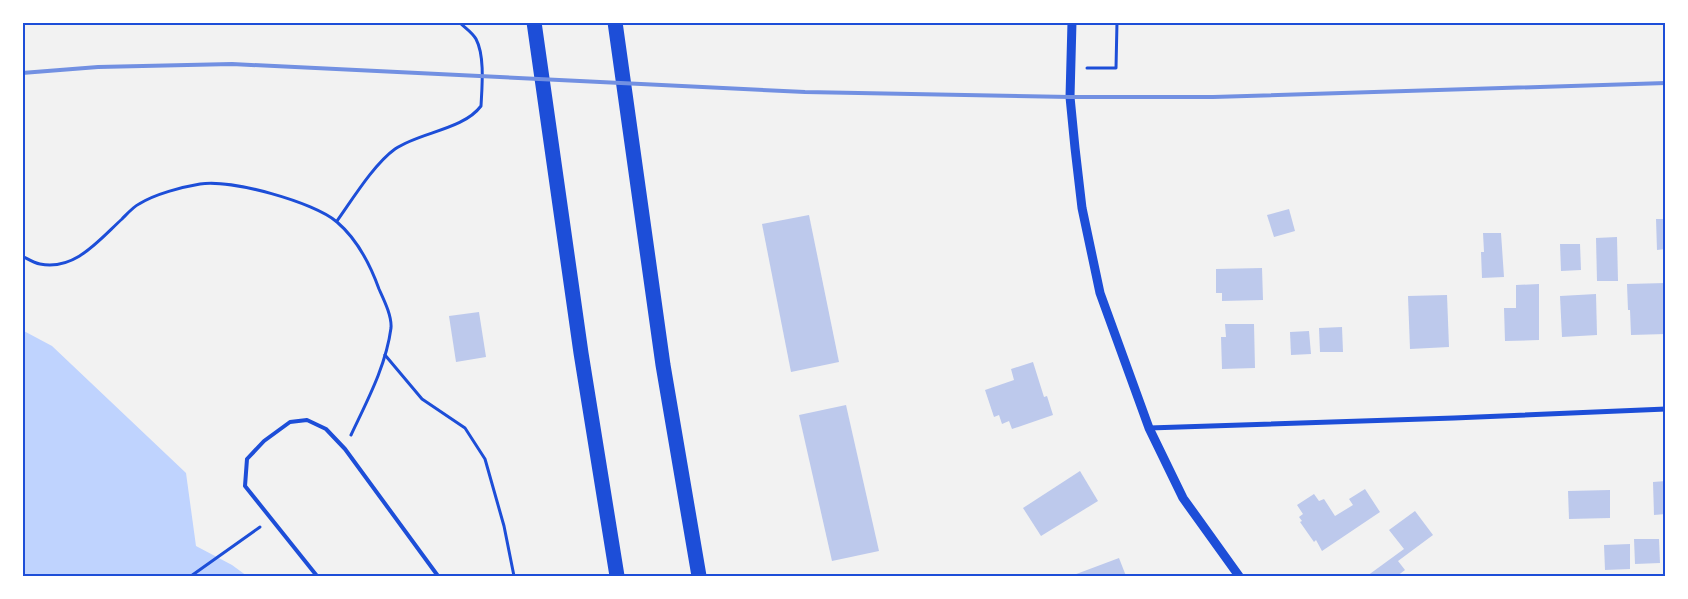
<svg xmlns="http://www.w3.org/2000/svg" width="1688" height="599" font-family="Poppins,sans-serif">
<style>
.water{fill:#bfd3fe}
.building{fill:#bdc9ec}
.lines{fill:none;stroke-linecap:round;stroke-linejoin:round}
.path{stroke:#1d4ed8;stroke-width:3}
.service{stroke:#1d4ed8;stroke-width:4}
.minor{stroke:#1d4ed8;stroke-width:5}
.tertiary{stroke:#1d4ed8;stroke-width:9}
.motorway{stroke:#1d4ed8;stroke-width:15}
.rail{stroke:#7290e2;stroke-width:4}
.neatline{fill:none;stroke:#1d4ed8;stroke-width:2}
</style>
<rect width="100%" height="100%" fill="#f2f2f2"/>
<polygon class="water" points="22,330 52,346 186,473 196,546 232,565 247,576 23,576"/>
<g class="building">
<polygon points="1289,209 1295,231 1274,237 1267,215"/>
<polygon points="809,215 839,362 791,372 762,224"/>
<polygon points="1656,219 1666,219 1666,249 1657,250"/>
<polygon points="1483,233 1501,233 1504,277 1482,278 1481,252 1484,252"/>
<polygon points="1617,237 1618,281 1597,281 1596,238"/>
<polygon points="1560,244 1580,244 1581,270 1561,271"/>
<polygon points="1262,268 1263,300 1222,301 1222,293 1216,293 1216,269"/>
<polygon points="1666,283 1666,334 1631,335 1630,310 1628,310 1627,284"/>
<polygon points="1539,284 1539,340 1505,341 1504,308 1516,308 1516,285"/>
<polygon points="1596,294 1597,335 1562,337 1560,296"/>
<polygon points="1447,295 1449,347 1410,349 1408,296"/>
<polygon points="479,312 486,357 456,362 449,316"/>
<polygon points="1225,324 1254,324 1255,368 1222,369 1221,337 1226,337"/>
<polygon points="1342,327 1343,352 1320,352 1319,328"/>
<polygon points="1309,331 1311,354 1291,355 1290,332"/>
<polygon points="1033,362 1044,397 1047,396 1053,415 1012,429 1009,421 1002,424 999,415 994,417 985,390 1014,380 1011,369"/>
<polygon points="846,405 879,551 832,561 799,415"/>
<polygon points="1080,471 1098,501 1041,536 1023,508"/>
<polygon points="1666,481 1666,514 1654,515 1653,482"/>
<polygon points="1365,489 1380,512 1322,551 1316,540 1314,542 1300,522 1302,521 1299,517 1303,514 1297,505 1314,494 1319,501 1324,499 1335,516 1353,505 1349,499"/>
<polygon points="1610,490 1610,518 1569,519 1568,491"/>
<polygon points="1415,511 1433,535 1398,561 1405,570 1397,576 1367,576 1404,549 1389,530"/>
<polygon points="1634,539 1659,539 1660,563 1635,564"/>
<polygon points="1630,544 1630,569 1605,570 1604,545"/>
<polygon points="1119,558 1126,576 1071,576"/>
</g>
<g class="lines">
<g class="path">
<polyline points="1087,68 1116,68 1117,22"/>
<path d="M337 221C352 200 374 164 395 149 420 132 463 130 481 106 482 87 485 56 476 39 472 32 465 28 459 22"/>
<path d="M22 256C28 259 34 263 40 264 75 271 99 240 122 219 127 214 133 207 139 204 155 194 182 187 200 184 231 179 314 202 337 222 358 240 370 264 379 289 384 300 392 316 391 328 386 366 367 401 351 435"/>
<polyline points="385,355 422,399 465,428 485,459 504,526 514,576"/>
<polyline points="191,576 260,527"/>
</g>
<polyline class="service" points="317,576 245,486 247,459 264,441 290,422 307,420 326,429 345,449 438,576"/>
<polyline class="minor" points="1149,428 1454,418 1666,409"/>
<polyline class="tertiary" points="1072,22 1070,97 1075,148 1082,208 1100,293 1149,428 1183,498 1239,576"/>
<g class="motorway">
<polyline points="534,22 581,353 617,576"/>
<polyline points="615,22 663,365 699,576"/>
</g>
<polyline class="rail" points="22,73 98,67 232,64 805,92 1070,97 1213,97 1666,83"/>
</g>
<rect width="1688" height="599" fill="none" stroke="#ffffff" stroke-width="48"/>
<rect x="24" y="24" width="1640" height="551" class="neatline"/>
</svg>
